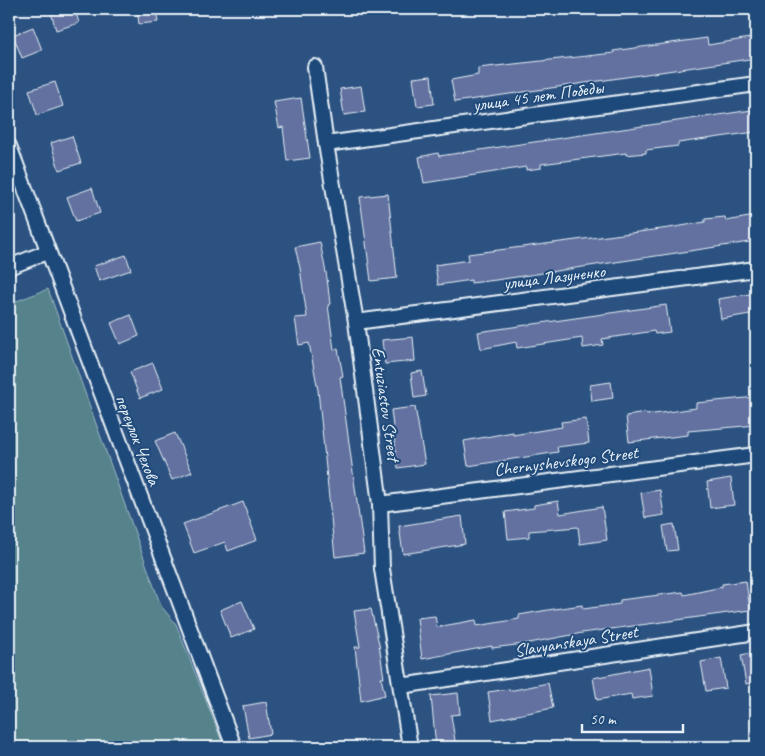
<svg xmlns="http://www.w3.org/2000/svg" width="765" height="756" font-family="Caveat,sans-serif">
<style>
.green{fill:#55828b;stroke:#9ebac2}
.building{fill:#62719f;stroke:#e8f1f8}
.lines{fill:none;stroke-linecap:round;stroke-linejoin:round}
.street-casing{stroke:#e8f1f8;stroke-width:18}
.street{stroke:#1f4a7a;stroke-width:14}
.labels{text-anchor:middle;stroke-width:4;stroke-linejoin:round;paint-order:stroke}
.street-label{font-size:18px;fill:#e8f1f8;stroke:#1f4a7a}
</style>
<rect width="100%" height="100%" fill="#2c5281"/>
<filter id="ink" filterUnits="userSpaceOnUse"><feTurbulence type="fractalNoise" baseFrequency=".02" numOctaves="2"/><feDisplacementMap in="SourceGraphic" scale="10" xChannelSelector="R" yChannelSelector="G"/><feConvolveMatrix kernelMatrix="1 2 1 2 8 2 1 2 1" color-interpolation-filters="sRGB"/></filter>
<g filter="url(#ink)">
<polygon class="green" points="48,289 161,606 176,624 224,747 9,747 9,304"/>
<g class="building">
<polygon points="50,9 75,9 79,23 56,30"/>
<polygon points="137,9 156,9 158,22 139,24"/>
<polygon points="33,27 42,50 22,58 13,35"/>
<polygon points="756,37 756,58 455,102 451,80 478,75 478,68 614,53 613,51 707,38 708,45"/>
<polygon points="431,76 434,104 417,106 413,78"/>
<polygon points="55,82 63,106 37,115 29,90"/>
<polygon points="361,86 365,112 344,115 340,89"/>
<polygon points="301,98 310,158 287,161 283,127 279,128 274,102"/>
<polygon points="752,110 755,132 678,143 678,146 646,150 646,153 626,155 626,153 541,164 541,168 526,170 526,167 424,183 419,157 438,153 439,156"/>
<polygon points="72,136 81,163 59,170 51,143"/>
<polygon points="92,188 100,213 76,221 67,197"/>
<polygon points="388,194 397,278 371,281 360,197"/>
<polygon points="755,216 756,241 496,280 471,283 471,280 438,285 435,265 469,260 468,254 669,228 705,222 705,219 725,217 726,221"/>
<polygon points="320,242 327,278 330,304 328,305 334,350 338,349 343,376 340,377 364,553 335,557 318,390 309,343 299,345 295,318 307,317 300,268 295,247"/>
<polygon points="126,255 131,270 99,281 94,266"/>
<polygon points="756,293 756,313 721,319 718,299"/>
<polygon points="666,305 670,332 655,334 654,331 602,339 603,345 583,348 582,338 517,348 516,342 481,349 478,332"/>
<polygon points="131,315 139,336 120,344 111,323"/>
<polygon points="413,337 415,361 385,364 382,340"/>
<polygon points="153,363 163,389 140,398 130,372"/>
<polygon points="422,371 426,396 414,398 411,373"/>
<polygon points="611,382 613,398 592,401 590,385"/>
<polygon points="756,397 756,425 688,431 688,435 629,442 626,416 646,413 647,415 696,408 696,403"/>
<polygon points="415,407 425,464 398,468 391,410"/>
<polygon points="586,419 589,443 557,447 558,452 468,466 464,441 513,432 513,435 562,427 561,422"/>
<polygon points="175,433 192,472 172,480 155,441"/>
<polygon points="731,478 734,505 710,508 707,482"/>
<polygon points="660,490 664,515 645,518 641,493"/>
<polygon points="558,501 560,514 602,507 607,540 580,544 578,527 529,531 529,537 508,539 505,512 534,508 534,505"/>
<polygon points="243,502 257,540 228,551 225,542 194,553 183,524"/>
<polygon points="462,516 465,544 403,554 399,526"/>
<polygon points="674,524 678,550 667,551 663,526"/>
<polygon points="746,581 750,610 582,633 524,644 492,648 492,646 422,659 417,618 435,616 437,627 476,620 477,626 519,619 519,615 548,610 582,605 583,609 620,604 620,600 683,592 684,595 722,587 722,584"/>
<polygon points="242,601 254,629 231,638 220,610"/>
<polygon points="371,609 379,644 384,678 381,678 385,695 361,701 355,647 360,647 354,611"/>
<polygon points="756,652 756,682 746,684 741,655"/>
<polygon points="721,658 726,688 706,691 701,662"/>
<polygon points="649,667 653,696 632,699 631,694 597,700 593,678"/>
<polygon points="548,683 553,708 492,720 488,692 509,689 509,691"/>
<polygon points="458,693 460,714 451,715 456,747 436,747 431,696"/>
<polygon points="266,702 271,734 249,738 243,706"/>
</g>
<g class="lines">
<defs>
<g id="street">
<polyline points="315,67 326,144 356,322 380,504 382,569 410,747"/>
<polyline points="326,144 756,84"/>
<polyline points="9,146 234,747"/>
<polyline points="9,267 47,252"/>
<polyline points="356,322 756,269"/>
<polyline points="380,504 756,455"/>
<polyline points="401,686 756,632"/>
</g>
</defs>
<use href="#street" class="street-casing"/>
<use href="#street" class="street"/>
</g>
</g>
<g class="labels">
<g class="street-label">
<text transform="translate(538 96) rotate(-8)" y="6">улица 45 лет Победы</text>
<text transform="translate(554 277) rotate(-7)" y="6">улица Лазуненко</text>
<text transform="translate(386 404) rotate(82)" y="6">Entuziastov Street</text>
<text transform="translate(138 440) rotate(69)" y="6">переулок Чехова</text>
<text transform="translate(566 461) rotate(-7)" y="6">Chernyshevskogo Street</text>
<text transform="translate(576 641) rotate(-9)" y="6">Slavyanskaya Street</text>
</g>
</g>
<rect width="765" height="756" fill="none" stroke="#1f4a7a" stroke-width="30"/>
<rect x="15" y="15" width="735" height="726" fill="none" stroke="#e8f1f8" stroke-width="2" filter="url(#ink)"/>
<path d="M582 724v8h101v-8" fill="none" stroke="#e8f1f8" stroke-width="2.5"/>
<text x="590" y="724" font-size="15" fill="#e8f1f8" stroke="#1f4a7a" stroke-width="4" paint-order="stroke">50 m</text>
</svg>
